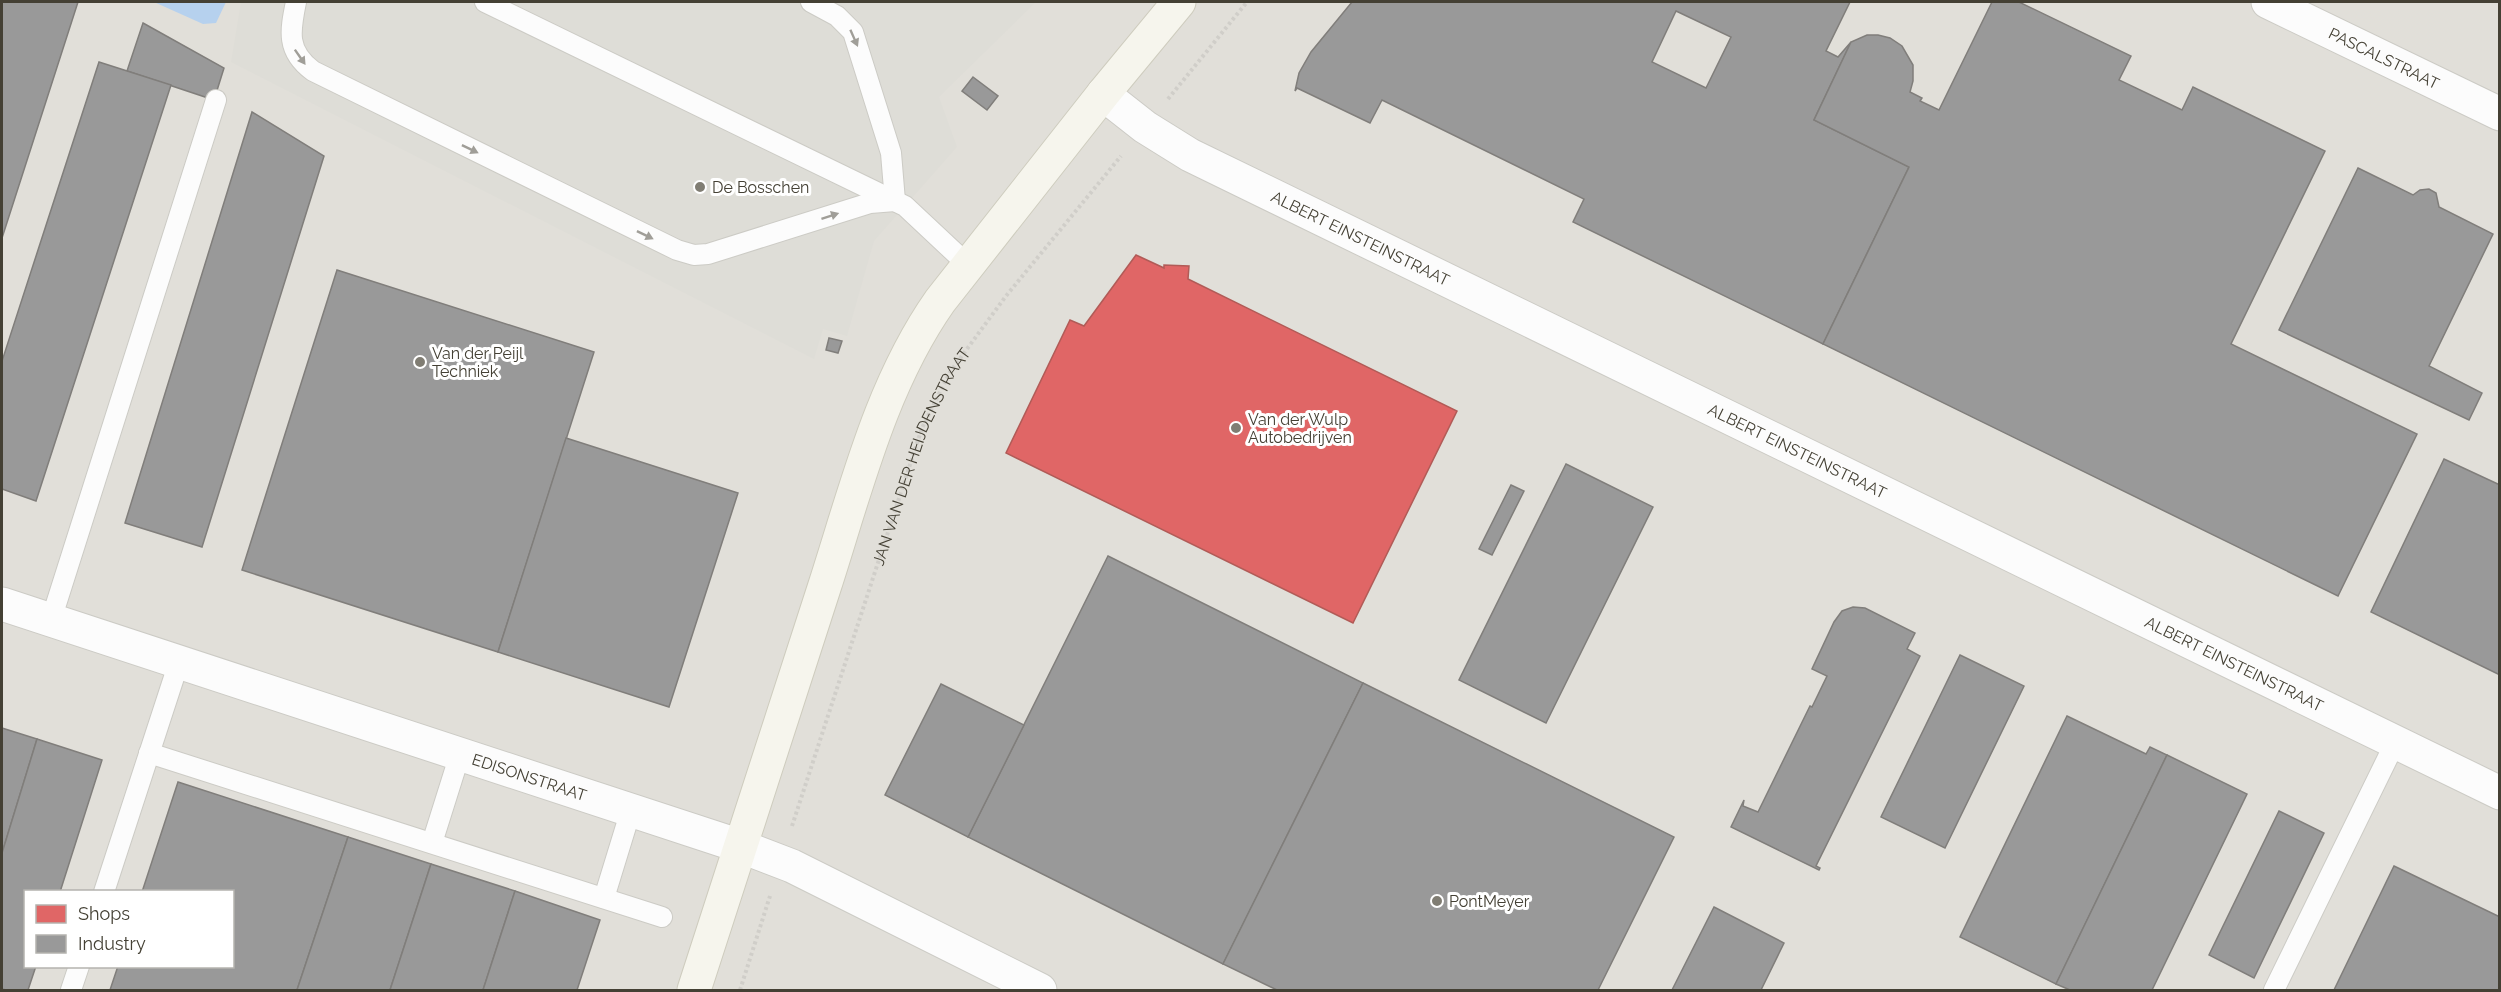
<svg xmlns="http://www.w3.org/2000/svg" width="2501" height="992" font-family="Raleway,sans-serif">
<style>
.industrial{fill:#e1dfd9;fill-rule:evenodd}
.parking{fill:#deddd7}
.water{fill:#b6d1ee}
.shops{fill:#e06666;stroke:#b15b57;stroke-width:1.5}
.industry{fill:#999;stroke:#807e7b;stroke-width:1.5;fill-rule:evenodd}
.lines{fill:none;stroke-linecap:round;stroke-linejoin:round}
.lane-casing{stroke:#cccbc5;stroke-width:22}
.street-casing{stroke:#cccbc5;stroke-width:35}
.secondary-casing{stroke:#ceccbe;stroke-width:35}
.path{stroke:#d0cec9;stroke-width:4;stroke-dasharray:3 3;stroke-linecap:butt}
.lane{stroke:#fcfcfc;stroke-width:20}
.street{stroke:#fcfcfc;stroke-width:33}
.secondary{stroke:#f6f5ed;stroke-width:33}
.oneway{fill:#a09e98}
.poi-dot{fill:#807d73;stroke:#fff;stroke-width:2}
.labels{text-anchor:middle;stroke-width:6;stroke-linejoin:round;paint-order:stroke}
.street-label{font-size:16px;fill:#444034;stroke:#fff}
.poi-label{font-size:16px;fill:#444034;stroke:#fff;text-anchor:start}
</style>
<rect width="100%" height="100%" fill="#eeeee8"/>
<path class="industrial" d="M2 2H2499V990H2ZM26 892H232V966H26Z"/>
<polygon class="parking" points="241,2 1036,2 939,97 957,147 874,241 847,336 823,329 814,359 231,62"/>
<polygon class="water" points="154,2 226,2 216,23 203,24"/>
<polygon class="shops" points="1136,255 1164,268 1164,265 1189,266 1188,279 1457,411 1353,623 1006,453 1070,320 1084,326"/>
<g class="industry">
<polygon points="2,2 78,2 2,238"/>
<path d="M1352 2H1850L1826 51 1838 57 1851 42 1814 120 1909 167 1823 344 1573 222 1584 199 1382 100 1370 123 1297 88 1295 91 1299 73 1311 52ZM1676 11 1731 37 1706 88 1652 62Z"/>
<polygon points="1992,2 2019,2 2131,56 2119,80 2182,110 2193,87 2325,151 2231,344 2417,434 2338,596 1823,344 1909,167 1814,120 1851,42 1867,35 1878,35 1890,38 1902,46 1913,65 1913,81 1910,92 1922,98 1920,101 1939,110"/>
<polygon points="143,23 224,68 214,100 127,71"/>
<polygon points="99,62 171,85 36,501 2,489 2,361"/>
<polygon points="973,77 998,96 987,110 962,91"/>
<polygon points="252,112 324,156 202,547 125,523"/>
<polygon points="2358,168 2413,195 2420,190 2429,189 2436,193 2439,207 2493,234 2429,366 2482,393 2469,420 2279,330"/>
<polygon points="337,270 594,352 498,652 242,570"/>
<polygon points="829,338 842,341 838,353 826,350"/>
<polygon points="566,438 738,493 669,707 498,652"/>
<polygon points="2444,459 2500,485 2500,675 2371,612"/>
<polygon points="1566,464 1653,507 1546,723 1459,680"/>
<polygon points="1511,485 1524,491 1492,555 1479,549"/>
<polygon points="1108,556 1363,683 1223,964 968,837"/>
<polygon points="1853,607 1865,608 1915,633 1907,649 1920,656 1816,866 1820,868 1819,870 1731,827 1744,800 1743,806 1758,812 1810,706 1812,707 1827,676 1812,669 1834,622 1842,611"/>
<polygon points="1960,655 2024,686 1945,848 1881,817"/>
<polygon points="1363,683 1674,837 1598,990 1277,990 1223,964"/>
<polygon points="941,684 1024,725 968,837 885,795"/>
<polygon points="2067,716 2146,754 2150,747 2167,755 2056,984 1960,937"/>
<polygon points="2,728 37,739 2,853"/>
<polygon points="37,739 102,760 60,892 26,892 26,966 36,966 28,990 6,990 2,989 2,853"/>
<polygon points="2167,755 2247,794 2152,990 2070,990 2056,984"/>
<polygon points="178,782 348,837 297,990 110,990 118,966 232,966 232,892 142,892"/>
<polygon points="2279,811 2324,833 2254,978 2209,955"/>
<polygon points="348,837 431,864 390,990 297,990"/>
<polygon points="431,864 515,891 483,990 390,990"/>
<polygon points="2394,866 2500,917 2500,990 2334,990"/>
<polygon points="515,891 600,920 577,990 483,990"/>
<polygon points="1714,907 1784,943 1761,990 1672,990"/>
</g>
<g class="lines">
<defs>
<g id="lane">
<path d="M296 2C290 31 286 51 313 71L677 250 694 255 708 254 870 203 895 201 891 153 853 32 837 16 811 2"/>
<polyline points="485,2 905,206 968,265"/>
<polyline points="51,620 216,100"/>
<polyline points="149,753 662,917"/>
<polyline points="432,843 460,754"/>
<polyline points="104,892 179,662"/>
<polyline points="604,898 631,810"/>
<polyline points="71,990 79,966"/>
<polyline points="2274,990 2395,743"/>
</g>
<g id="street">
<path id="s2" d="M2268 2 2500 114"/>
<path id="s3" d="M1103 94 1145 127 1190 155 2500 793"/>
<path id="s4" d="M2 604 740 846 792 866 1040 990"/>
</g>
<path id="secondary" d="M694 990C737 855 781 720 825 585 856 489 881 385 940 301L1103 94 1179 2"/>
</defs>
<use href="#lane" class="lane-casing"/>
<use href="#street" class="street-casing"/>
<use href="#secondary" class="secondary-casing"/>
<g class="path">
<polyline points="1168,99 1247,2"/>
<path id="s1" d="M792 826 922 428 950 372 1006 296 1121 156"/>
<polyline points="740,990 770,896"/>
</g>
<use href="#lane" class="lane"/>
<use href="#street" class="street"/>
<use href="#secondary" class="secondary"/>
</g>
<defs><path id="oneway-solid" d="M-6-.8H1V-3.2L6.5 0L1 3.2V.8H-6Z" transform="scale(1.5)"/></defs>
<g class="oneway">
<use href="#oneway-solid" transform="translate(854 38) rotate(66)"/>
<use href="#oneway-solid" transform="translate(300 57) rotate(55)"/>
<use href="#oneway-solid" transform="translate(470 149) rotate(26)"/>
<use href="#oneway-solid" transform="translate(830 216) rotate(-18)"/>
<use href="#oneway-solid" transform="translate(645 235) rotate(26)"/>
</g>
<g class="poi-dot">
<circle cx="700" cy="187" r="6"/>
<circle cx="420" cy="362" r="6"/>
<circle cx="1236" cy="428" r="6"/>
<circle cx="1437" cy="901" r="6"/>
</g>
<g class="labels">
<g class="street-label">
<text dy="6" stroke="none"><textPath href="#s2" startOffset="129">PASCALSTRAAT</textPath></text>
<text dy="6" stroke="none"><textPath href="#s3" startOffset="296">ALBERT EINSTEINSTRAAT</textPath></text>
<text dy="6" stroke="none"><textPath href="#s3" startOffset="782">ALBERT EINSTEINSTRAAT</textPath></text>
<text dy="6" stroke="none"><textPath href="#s1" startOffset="392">JAN VAN DER HEIJDENSTRAAT</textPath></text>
<text dy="6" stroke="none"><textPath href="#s3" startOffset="1268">ALBERT EINSTEINSTRAAT</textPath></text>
<text dy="6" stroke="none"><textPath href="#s4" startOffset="555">EDISONSTRAAT</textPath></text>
</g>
<g class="poi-label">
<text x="712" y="193">De Bosschen</text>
<text x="432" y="359">Van der Peijl<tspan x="432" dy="18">Techniek</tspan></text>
<text x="1248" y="425">Van der Wulp<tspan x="1248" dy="18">Autobedrijven</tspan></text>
<text x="1449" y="907">PontMeyer</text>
</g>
</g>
<rect width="2501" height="992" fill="none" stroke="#444034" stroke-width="6"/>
<rect x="24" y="890" width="210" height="78" fill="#ffffff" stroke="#b4b3ae" stroke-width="1.5"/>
<rect x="36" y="905" width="30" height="18" fill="#e06666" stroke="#b4b3ae" stroke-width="1.5"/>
<text x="78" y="920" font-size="18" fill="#444034">Shops</text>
<rect x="36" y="935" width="30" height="18" fill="#999999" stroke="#b4b3ae" stroke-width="1.5"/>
<text x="78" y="950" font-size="18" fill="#444034">Industry</text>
</svg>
